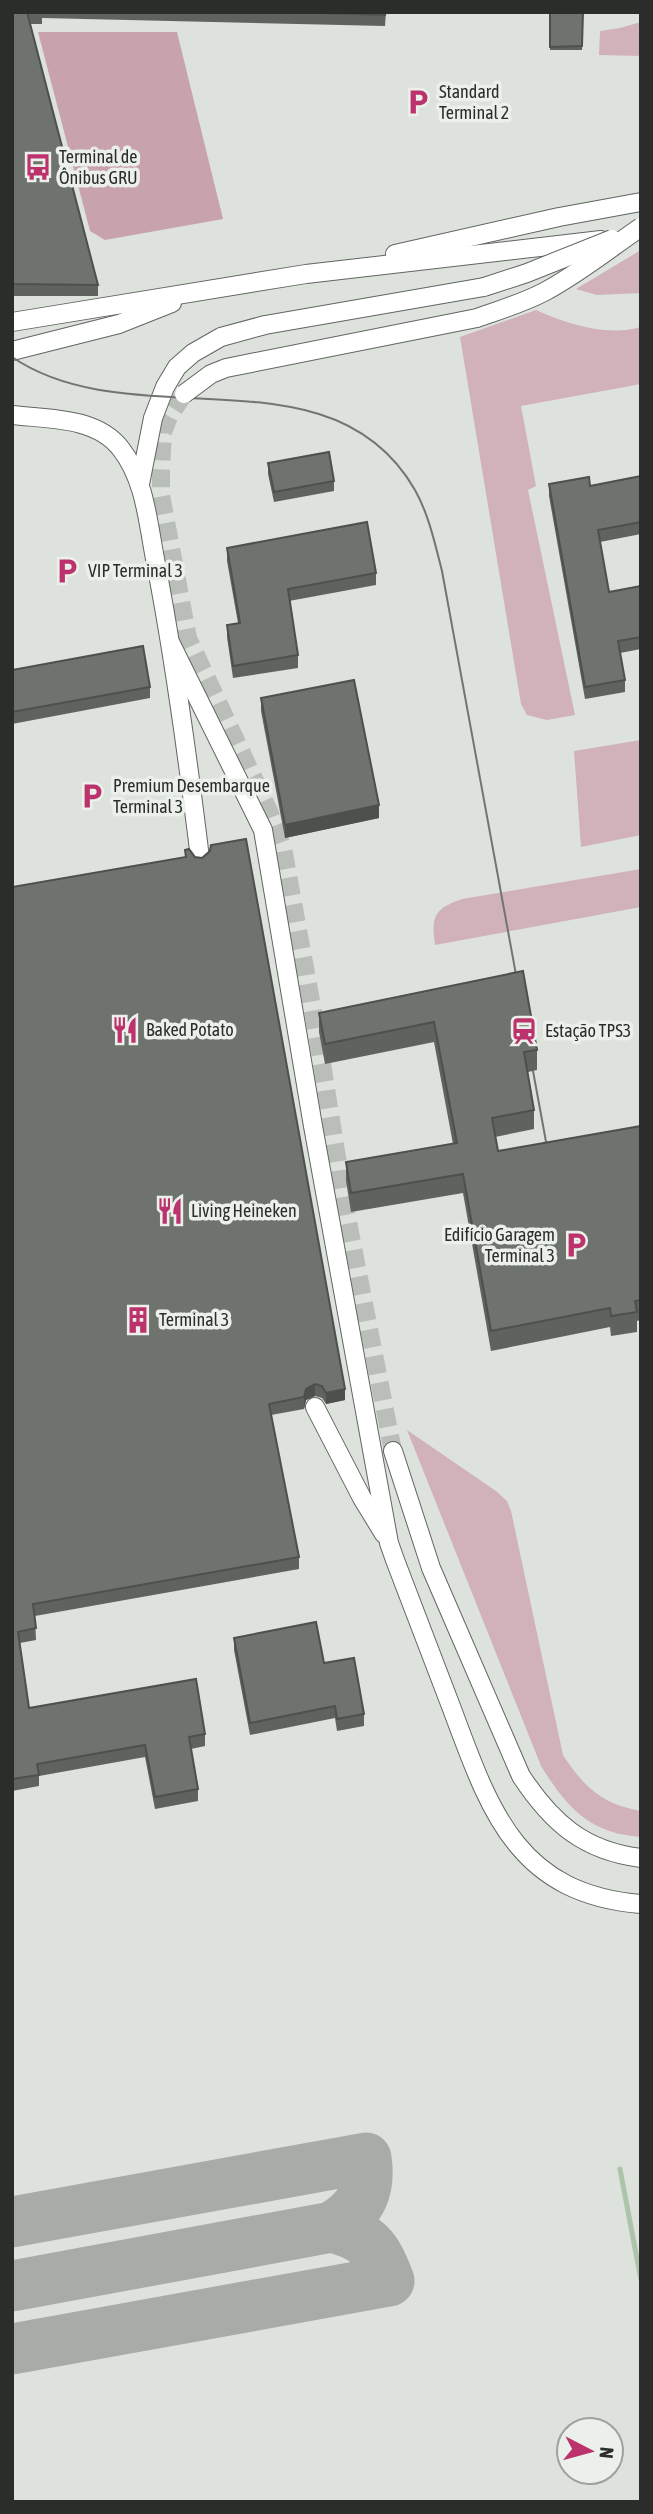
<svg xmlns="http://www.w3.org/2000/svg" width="653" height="2514" font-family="'Asap Condensed',sans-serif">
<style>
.green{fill:#d1b2ba}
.forest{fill:#c8a3ae}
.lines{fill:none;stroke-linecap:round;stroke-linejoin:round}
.stream{stroke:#abc4aa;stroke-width:5}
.taxiway{stroke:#a8aca8;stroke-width:51}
.minor-tunnel{stroke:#b9beb9;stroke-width:18;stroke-dasharray:18 9;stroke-linecap:butt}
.minor-casing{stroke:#616561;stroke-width:20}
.minor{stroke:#fff;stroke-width:18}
.tram{stroke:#727572;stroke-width:2}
.minor-bridge-casing{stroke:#616561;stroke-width:20;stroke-linecap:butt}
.minor-bridge{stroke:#fff;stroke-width:18}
.wall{fill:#5f635f}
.shaded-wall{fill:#4d504d}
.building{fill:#6e736e;stroke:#4d504d;stroke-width:2}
.labels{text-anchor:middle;stroke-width:7;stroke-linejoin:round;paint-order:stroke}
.poi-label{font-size:18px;fill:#2b2d2b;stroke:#ebf0ea;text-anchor:start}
</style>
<rect width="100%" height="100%" fill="#dde2dd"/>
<g class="green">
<polygon points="641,22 641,56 599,55 600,31 620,28"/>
<polygon points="641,250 641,293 597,295 576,289"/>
<path d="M536 310C568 324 606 337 641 327V384L521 406 536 486 528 490 575 715 547 720 527 715 521 704 460 337Z"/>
<polygon points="641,740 641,835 581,847 574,751"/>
<path d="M641 869V907L435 945C431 916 434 909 462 899Z"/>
<path d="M407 1430 496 1491 507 1501 511 1511 563 1755C584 1787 602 1804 641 1811V1837C588 1833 567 1807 541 1766Z"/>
</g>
<polygon class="forest" points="38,32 177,32 223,219 105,240 90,231"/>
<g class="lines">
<polyline class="stream" points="620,2169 641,2280"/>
<g class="taxiway">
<path d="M12 2222 366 2158C371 2191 361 2210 332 2227L12 2286"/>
<path d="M12 2349 389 2281C376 2246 368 2237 332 2227"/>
</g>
<polyline class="minor-tunnel" points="184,394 169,417 163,432 161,471 161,495 188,638 269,811 283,848 318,1039 345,1207 393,1451"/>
<defs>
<g id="minor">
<polyline points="395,254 559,217 641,202"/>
<polyline points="12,322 306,274 601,240"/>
<polyline points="12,351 119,324 172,303"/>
<path d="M12 415C48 419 97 417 121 449 146 481 148 525 156 564 175 662 188 760 200 858"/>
<polyline points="140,484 153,418 165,387 177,367 193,353 221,337 265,325 484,287"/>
<path d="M171 644 263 830 313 1126 389 1543 395 1560C414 1610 433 1660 452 1709 490 1811 517 1894 641 1904"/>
<polyline points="315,1407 362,1498 384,1534"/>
<path d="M393 1451 431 1568 521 1776C552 1823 584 1851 641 1858"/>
</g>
</defs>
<use href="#minor" class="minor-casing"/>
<use href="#minor" class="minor"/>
<g class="tram">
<path d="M12 357C134 440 331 344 415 490 429 515 435 544 442 571L519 991"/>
<polyline points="533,1071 549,1158"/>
</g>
<defs>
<g id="minor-bridge">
<polyline points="484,287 527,273 612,239"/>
<path d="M184 394 211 374 226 368 477 318C500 310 523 303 544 292 578 274 609 249 641 227"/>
</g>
</defs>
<use href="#minor-bridge" class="minor-bridge-casing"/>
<use href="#minor-bridge" class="minor-bridge"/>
</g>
<g class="wall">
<polygon points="12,12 386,12 385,26 42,18 42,24 30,24 98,285 98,296 12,296"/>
<polygon points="550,12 583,12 582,50 550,50"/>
<polygon points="268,463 334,481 334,491 274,502 268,474"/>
<polygon points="641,476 641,534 600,542 609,592 641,586 641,649 620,653 625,680 625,692 585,699 549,496 549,484 590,486"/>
<polygon points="227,548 376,573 376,585 289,601 298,655 298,668 233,678 227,637 227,625 238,623 227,561"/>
<polygon points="12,670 150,687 150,698 12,724"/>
<polygon points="261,698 379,818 285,838 261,711"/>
<polygon points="185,850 345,1400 326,1404 322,1398 315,1396 306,1400 304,1409 271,1415 299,1557 299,1569 35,1616 36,1640 20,1643 29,1708 205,1734 205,1746 191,1749 198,1789 198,1801 155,1809 145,1757 39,1776 39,1786 12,1791 12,887 185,857"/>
<polygon points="523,971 537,1050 537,1070 528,1072 534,1110 534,1129 495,1137 498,1151 641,1126 641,1320 637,1321 637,1332 611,1336 610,1327 491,1351 463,1193 351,1212 346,1181 346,1162 453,1144 434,1042 325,1064 319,1032 319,1013"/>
<polygon points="234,1638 324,1663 364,1714 364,1726 337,1731 335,1718 250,1735 234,1650"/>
</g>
<g class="shaded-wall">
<polygon points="379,805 379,818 285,838 285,825"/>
<polygon points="315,1384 315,1396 306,1400 304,1409 304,1397 306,1389"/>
<polygon points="345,1389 345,1400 326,1404 326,1393"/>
</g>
<g class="building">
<polygon points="12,12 27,12 98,285 12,284"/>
<polygon points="289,12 386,12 385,15"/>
<polygon points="550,12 583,12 582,46 550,47"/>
<polygon points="329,452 334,481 274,492 268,463"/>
<polygon points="641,476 641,522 598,530 609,592 641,586 641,637 618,641 625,680 585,687 549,484 589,477 590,486"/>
<polygon points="367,522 376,573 288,589 298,655 233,666 227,625 240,623 227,548"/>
<polygon points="143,646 150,687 12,712 12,670"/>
<polygon points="354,680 379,805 285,825 261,698"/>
<polygon points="246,839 345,1389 326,1393 322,1386 315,1384 306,1389 304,1397 269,1404 299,1557 33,1604 36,1628 18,1632 29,1708 196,1679 205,1734 189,1737 198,1789 155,1797 145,1745 37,1764 39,1775 12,1779 12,887 186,857 185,850 189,849 195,857 202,858 210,851 211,845"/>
<polygon points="523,971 537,1050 524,1052 534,1110 492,1118 498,1151 641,1126 641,1300 635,1301 637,1312 611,1316 610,1308 491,1331 463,1174 351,1193 346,1162 457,1143 434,1022 325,1044 319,1013"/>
<polygon points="316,1622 324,1663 354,1658 364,1714 337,1719 335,1706 250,1723 234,1638"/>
</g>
<defs>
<symbol id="parking-bare" viewBox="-9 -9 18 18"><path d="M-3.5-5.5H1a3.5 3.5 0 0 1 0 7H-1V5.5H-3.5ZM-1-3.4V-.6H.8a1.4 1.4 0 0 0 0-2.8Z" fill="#bc326d" stroke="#ebf0ea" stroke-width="2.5" paint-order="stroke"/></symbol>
<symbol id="bus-bare" viewBox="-9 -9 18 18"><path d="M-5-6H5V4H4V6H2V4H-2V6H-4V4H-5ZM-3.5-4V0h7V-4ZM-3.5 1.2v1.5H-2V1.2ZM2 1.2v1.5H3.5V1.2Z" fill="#bc326d" stroke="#ebf0ea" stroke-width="2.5" paint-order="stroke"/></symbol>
<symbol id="restaurant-bare" viewBox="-9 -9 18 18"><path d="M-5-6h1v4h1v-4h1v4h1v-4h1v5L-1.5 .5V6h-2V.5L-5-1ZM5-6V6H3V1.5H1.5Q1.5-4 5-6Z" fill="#bc326d" stroke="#ebf0ea" stroke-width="2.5" paint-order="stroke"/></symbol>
<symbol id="station-bare" viewBox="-9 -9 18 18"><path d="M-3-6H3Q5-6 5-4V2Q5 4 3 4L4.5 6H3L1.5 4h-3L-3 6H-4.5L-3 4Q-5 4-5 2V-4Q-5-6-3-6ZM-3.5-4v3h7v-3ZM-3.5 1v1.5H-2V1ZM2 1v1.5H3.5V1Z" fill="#bc326d" stroke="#ebf0ea" stroke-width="2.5" paint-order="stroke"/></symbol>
<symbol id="building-bare" viewBox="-9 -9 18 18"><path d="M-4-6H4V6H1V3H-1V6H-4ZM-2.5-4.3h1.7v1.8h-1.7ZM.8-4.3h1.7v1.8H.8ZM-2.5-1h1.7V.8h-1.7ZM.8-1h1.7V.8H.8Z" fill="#bc326d" stroke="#ebf0ea" stroke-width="2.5" paint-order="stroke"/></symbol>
</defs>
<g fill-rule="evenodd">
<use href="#parking-bare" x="399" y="83" width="38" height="38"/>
<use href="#bus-bare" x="19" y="148" width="38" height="38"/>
<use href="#parking-bare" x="48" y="552" width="38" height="38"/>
<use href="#parking-bare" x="73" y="777" width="38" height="38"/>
<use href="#restaurant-bare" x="106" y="1011" width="38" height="38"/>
<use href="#station-bare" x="505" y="1012" width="38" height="38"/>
<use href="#restaurant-bare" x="151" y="1192" width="38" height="38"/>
<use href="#parking-bare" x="557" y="1226" width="38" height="38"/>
<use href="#building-bare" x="119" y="1301" width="38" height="38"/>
</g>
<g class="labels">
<g class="poi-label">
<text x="439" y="98">Standard<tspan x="439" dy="21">Terminal 2</tspan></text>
<text x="59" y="163">Terminal de<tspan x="59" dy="21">Ônibus GRU</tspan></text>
<text x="88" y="577">VIP Terminal 3</text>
<text x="113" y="792">Premium Desembarque<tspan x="113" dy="21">Terminal 3</tspan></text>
<text x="146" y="1036">Baked Potato</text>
<text x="545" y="1037">Estação TPS3</text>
<text x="191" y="1217">Living Heineken</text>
<text x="555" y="1241" text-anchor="end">Edifício Garagem<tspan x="555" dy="21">Terminal 3</tspan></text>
<text x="159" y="1326">Terminal 3</text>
</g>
</g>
<rect width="653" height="2514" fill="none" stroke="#2b2d2b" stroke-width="28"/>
<g transform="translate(590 2451) rotate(96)"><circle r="33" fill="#ebf0ea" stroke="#9ea29e" stroke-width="2"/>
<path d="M0-5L12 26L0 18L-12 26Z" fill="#bc326d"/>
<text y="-10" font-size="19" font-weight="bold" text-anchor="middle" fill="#2b2d2b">N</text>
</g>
</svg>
